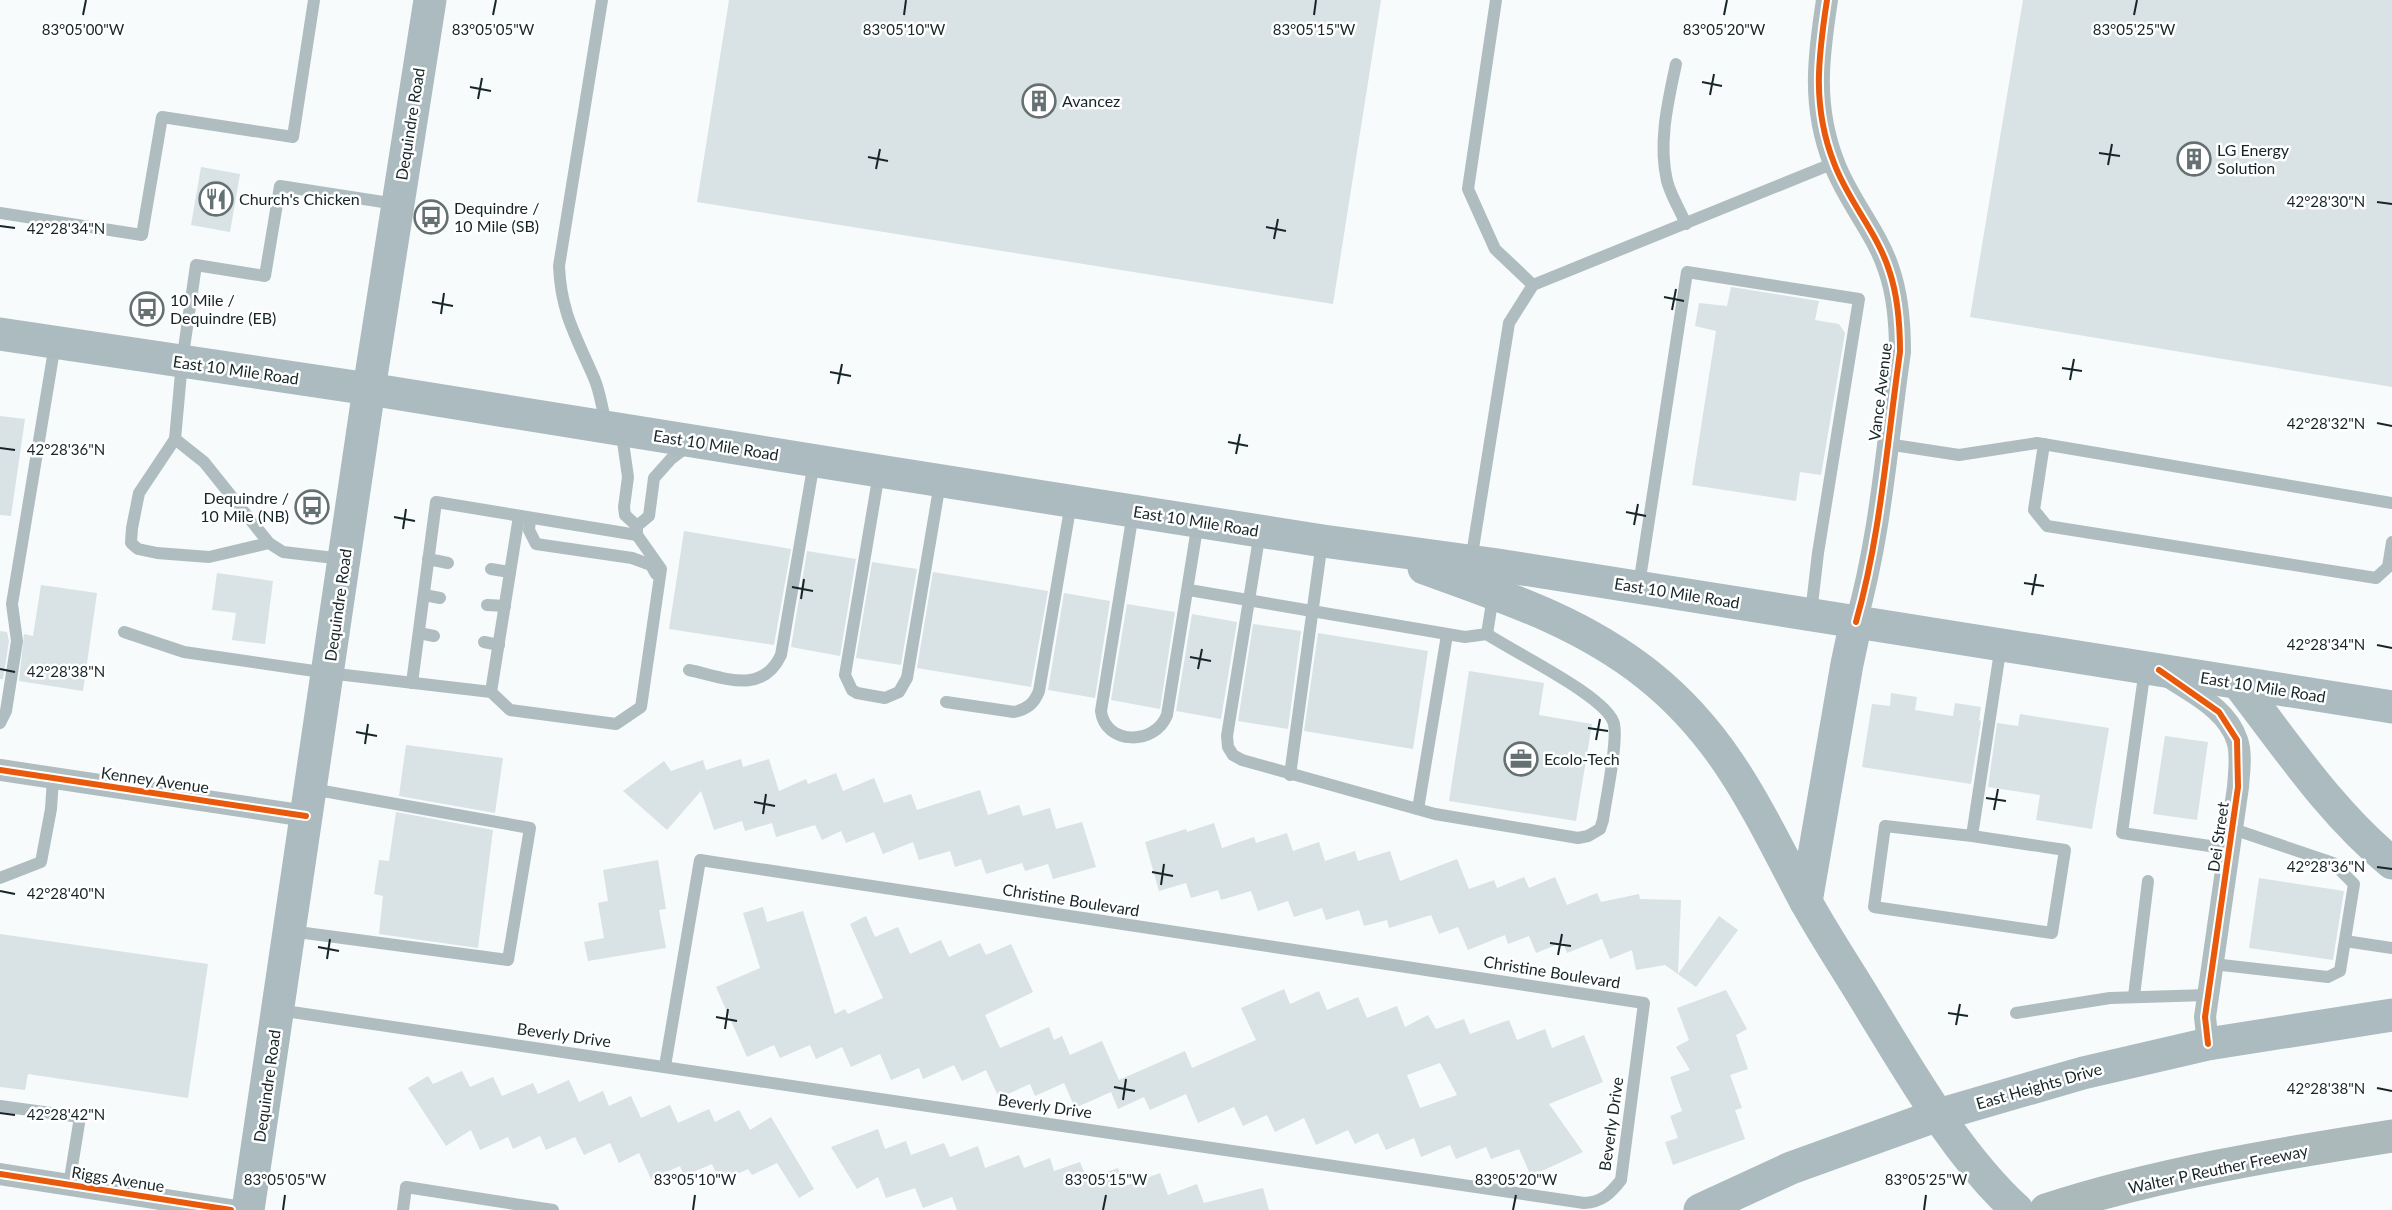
<svg xmlns="http://www.w3.org/2000/svg" width="2392" height="1210" font-family="Lato,sans-serif">
<style>
.building{fill:#d9e2e4;fill-rule:evenodd}
.lines{fill:none;stroke-linecap:round;stroke-linejoin:round}
.lane{stroke:#afbdc0;stroke-width:12}
.street{stroke:#afbdc0;stroke-width:22}
.secondary{stroke:#abbbbf;stroke-width:33}
.highway{stroke:#abb9bb;stroke-width:33}
.cycleway-casing{stroke:#fff;stroke-width:10}
.cycleway{stroke:#e8590c;stroke-width:6}
.ticks{fill:none;stroke:#162528;stroke-width:2}
.labels{text-anchor:middle;stroke-width:5;stroke-linejoin:round;paint-order:stroke}
.poi-label{font-size:16px;fill:#162528;stroke:#fff;text-anchor:start}
.street-label{font-size:16px;fill:#162528;stroke:#fff}
.ticks-label{font-size:15px;text-anchor:middle;fill:#162528;stroke:#fff;stroke-width:5;stroke-linejoin:round;paint-order:stroke}
</style>
<rect width="100%" height="100%" fill="#f7fbfc"/>
<g class="building">
<polygon points="729,0 1381,0 1333,304 697,202"/>
<polygon points="2023,0 2392,0 2392,387 1970,317"/>
<polygon points="201,167 240,174 230,232 191,225"/>
<polygon points="1731,287 1819,301 1815,320 1839,324 1845,333 1821,475 1800,472 1796,501 1692,485 1716,331 1695,326 1699,303 1727,306"/>
<polygon points="0,416 25,419 11,516 0,515"/>
<polygon points="684,531 791,549 774,645 669,629"/>
<polygon points="807,551 856,559 840,656 791,647"/>
<polygon points="872,562 917,569 901,665 856,658"/>
<polygon points="933,572 1048,591 1031,687 917,668"/>
<polygon points="217,573 273,581 265,644 232,640 236,613 212,610"/>
<polygon points="41,585 97,593 83,691 19,681 24,634 33,636"/>
<polygon points="1064,593 1110,601 1095,698 1048,690"/>
<polygon points="1127,604 1175,612 1160,709 1111,700"/>
<polygon points="1192,614 1237,622 1221,719 1176,711"/>
<polygon points="1253,624 1301,631 1288,729 1238,721"/>
<polygon points="0,631 7,632 9,641 3,679 0,679"/>
<polygon points="1318,633 1428,651 1413,749 1304,731"/>
<polygon points="1469,671 1544,683 1539,715 1592,724 1576,821 1449,801"/>
<polygon points="1891,693 1917,697 1915,710 1953,716 1955,703 1981,707 1979,720 1981,721 1971,784 1862,767 1872,704 1890,706"/>
<polygon points="2020,714 2109,728 2092,829 2036,820 2040,795 1988,787 1997,723 2018,726"/>
<polygon points="2165,736 2208,742 2197,820 2153,814"/>
<polygon points="406,745 503,758 495,813 399,796"/>
<polygon points="741,759 743,767 769,759 779,791 806,779 808,784 836,773 843,791 874,778 884,803 911,794 917,810 980,790 988,815 1019,805 1023,816 1050,808 1056,829 1082,822 1096,867 1053,879 1048,864 1025,871 1022,863 986,874 981,859 955,867 950,851 919,860 913,842 883,854 874,832 846,843 841,831 822,840 815,825 776,837 772,823 745,831 742,821 714,830 701,791 667,830 623,791 664,761 671,771 703,760 706,770"/>
<polygon points="396,812 493,830 478,948 379,934 383,896 374,894 379,860 389,861"/>
<polygon points="1214,823 1222,848 1254,837 1256,843 1287,833 1293,851 1319,842 1325,861 1355,851 1358,861 1390,851 1400,881 1457,859 1469,889 1494,880 1497,888 1524,877 1529,888 1555,877 1567,905 1597,893 1601,902 1639,894 1640,899 1681,900 1678,974 1719,916 1738,930 1696,987 1665,965 1636,970 1632,950 1610,959 1602,939 1567,953 1563,942 1536,953 1529,936 1508,944 1505,935 1468,950 1458,927 1439,934 1431,915 1389,928 1387,920 1364,926 1359,910 1326,920 1322,908 1294,917 1288,901 1258,911 1251,891 1221,900 1218,890 1191,898 1186,883 1159,891 1145,842 1186,829 1187,832"/>
<polygon points="658,860 666,909 659,910 666,948 588,961 584,942 604,938 598,903 608,901 603,870"/>
<polygon points="2259,878 2344,891 2333,960 2249,948"/>
<path d="M763 907 767 922 803 911 835 1014 845 1009 848 1014 883 998 850 924 866 916 875 937 898 927 910 954 941 940 949 957 980 943 986 955 1011 944 1033 992 985 1015 1000 1048 1049 1027 1054 1040 1062 1036 1070 1055 1102 1041 1119 1080 1185 1051 1192 1068 1256 1040 1241 1008 1284 989 1290 1004 1319 991 1327 1010 1358 997 1367 1018 1397 1006 1405 1027 1428 1015 1436 1029 1464 1019 1470 1034 1509 1020 1517 1040 1545 1029 1552 1048 1584 1035 1603 1082 1549 1104 1583 1152 1531 1176 1519 1149 1491 1159 1486 1147 1456 1159 1450 1145 1421 1157 1414 1138 1386 1150 1378 1133 1355 1144 1348 1130 1316 1145 1304 1118 1275 1132 1267 1115 1243 1126 1234 1107 1198 1123 1186 1094 1150 1110 1144 1097 1118 1109 1111 1092 1075 1108 1064 1083 1035 1096 1030 1084 999 1098 986 1070 962 1081 954 1065 923 1079 919 1068 891 1080 880 1054 851 1067 842 1047 816 1059 810 1045 780 1058 774 1045 747 1057 716 987 760 968 743 913ZM1440 1063 1457 1095 1420 1108 1407 1075Z"/>
<polygon points="0,934 208,964 188,1098 28,1074 25,1090 0,1087"/>
<polygon points="1726,990 1747,1029 1736,1035 1748,1069 1730,1075 1742,1108 1735,1110 1745,1139 1673,1165 1665,1142 1678,1138 1670,1116 1682,1111 1670,1077 1690,1070 1676,1047 1689,1040 1677,1008"/>
<polygon points="462,1071 470,1087 493,1077 502,1096 533,1083 538,1094 569,1080 579,1102 603,1091 609,1106 631,1096 641,1118 670,1105 678,1123 709,1109 715,1122 739,1110 750,1130 771,1117 814,1189 799,1198 777,1163 752,1175 748,1169 720,1182 712,1164 684,1176 680,1166 651,1179 639,1153 619,1163 610,1143 584,1155 575,1137 546,1150 540,1136 513,1149 508,1137 480,1150 471,1130 446,1146 408,1088 428,1076 433,1084"/>
<polygon points="878,1129 885,1149 906,1141 911,1155 944,1143 950,1157 978,1146 985,1168 1019,1155 1024,1168 1050,1158 1054,1171 1080,1162 1087,1179 1118,1168 1125,1186 1160,1173 1168,1195 1197,1184 1204,1203 1263,1188 1269,1210 957,1210 952,1197 923,1208 915,1188 886,1198 878,1177 857,1189 831,1147"/>
</g>
<g class="lines">
<g class="lane">
<path d="M602 0 559 266C561 313 576 336 594 378 600 391 602 409 606 423"/>
<polyline points="1496,0 1468,189 1495,249 1533,285"/>
<path d="M1676 64C1668 102 1658 142 1667 181 1671 196 1680 210 1686 224"/>
<polyline points="0,213 142,235 162,117 293,137 314,0"/>
<polyline points="175,439 204,462 269,543"/>
<polyline points="1887,444 1959,455 2037,443 2392,503"/>
<polyline points="2044,444 2034,510 2047,526 2376,578 2388,567 2392,542"/>
<polyline points="879,473 845,675 852,690 857,693 885,698 899,692 907,678 940,483"/>
<path d="M1133 513 1101 711C1105 745 1155 746 1167 715L1198 522"/>
<polyline points="530,518 529,530 536,544 632,558 651,565 656,574"/>
<polyline points="637,526 649,516 654,478 671,459 688,446"/>
<path d="M1260 532 1227 736 1228 747 1233 755 1242 760 1435 814 1578 838 1588 836 1600 829 1603 820C1606 798 1618 743 1614 724 1608 697 1513 652 1487 634"/>
<polyline points="343,559 283,552 269,543 209,557 157,553 138,549 131,543 132,528 139,493 175,439 182,362 196,265 265,276 280,186 396,204"/>
<polyline points="428,559 448,563"/>
<polyline points="1471,561 1509,323 1533,285 1834,163"/>
<polyline points="491,569 510,572"/>
<polyline points="1639,585 1687,272 1859,299 1818,553 1811,613"/>
<polyline points="1189,590 1465,637 1487,634 1493,596"/>
<polyline points="424,595 440,598"/>
<polyline points="487,605 505,606"/>
<polyline points="124,632 184,652 328,673 491,692 510,710 616,724 641,707 661,569 637,535 637,526 625,515 624,507 628,477 623,442 619,432"/>
<polyline points="419,633 434,636"/>
<polyline points="484,642 499,645"/>
<polyline points="2145,669 2122,833 2230,849"/>
<path d="M689 670C723 677 762 696 781 655L814 462"/>
<polyline points="412,683 436,502 637,535"/>
<polyline points="491,692 519,516"/>
<path d="M946 702 1014 712C1027 709 1034 704 1039 691L1071 503"/>
<polyline points="0,723 6,711 17,641 12,604 55,344"/>
<polyline points="1290,775 1322,542"/>
<polyline points="1418,809 1447,635"/>
<polyline points="1972,836 2065,850 2052,933 1874,907 1885,826 1972,836 2001,645"/>
<polyline points="0,878 41,862 51,809 53,779"/>
<polyline points="290,931 508,960 530,828 312,789"/>
<polyline points="2345,941 2392,948"/>
<polyline points="2213,964 2328,977 2340,971 2354,884 2333,863 2233,829"/>
<polyline points="2134,996 2148,881"/>
<path d="M278 1010 1584 1203C1602 1202 1610 1194 1621 1180L1644 1003 700 860 665 1066"/>
<polyline points="2016,1013 2110,998 2208,995"/>
<polyline points="0,1106 80,1117 69,1185"/>
<polyline points="403,1210 406,1187 553,1210"/>
</g>
<g class="street">
<path d="M1827 0C1818 58 1812 107 1834 163 1848 201 1877 232 1889 270 1898 296 1900 324 1900 352 1887 442 1881 534 1856 622"/>
<path d="M2165 674C2191 693 2226 707 2237 740 2242 754 2239 772 2238 787L2205 1017 2208 1044"/>
<polyline points="0,770 306,816"/>
<polyline points="0,1174 231,1210"/>
</g>
<g class="secondary">
<polyline points="0,334 369,389 879,471 1323,541 1498,565 2392,707"/>
<path d="M1424 568C1504 597 1580 621 1648 675 1727 738 1759 814 1805 900 1826 938 1851 975 1873 1012 1914 1079 1959 1157 2017 1210"/>
<path d="M2238 683C2287 746 2330 812 2392 863"/>
<polyline points="1806,902 1847,664 1856,622"/>
<polyline points="248,1210 369,389 430,0"/>
<polyline points="1700,1210 1791,1168 1938,1115 2083,1073 2208,1044 2392,1015"/>
</g>
<path class="highway" d="M2046 1210C2156 1174 2278 1154 2392 1136"/>
<defs>
<g id="cycleway">
<path d="M1827 0C1818 58 1812 107 1834 163 1848 201 1877 232 1889 270 1898 296 1900 324 1900 352 1887 442 1881 534 1856 622"/>
<polyline points="2159,670 2219,712 2237,740 2238,787 2205,1017 2208,1044"/>
<polyline points="0,770 306,816"/>
<polyline points="0,1174 231,1210"/>
</g>
</defs>
<use href="#cycleway" class="cycleway-casing"/>
<use href="#cycleway" class="cycleway"/>
</g>
<path class="ticks" d="M83 15 86 0M493 15 496 0M904 15 906 0M1314 15 1316 0M1724 15 1727 0M2134 15 2137 0M1702 82 1722 86M470 87 491 91M1710 95 1714 74M478 99 482 78M2099 153 2120 156M868 157 888 161M2108 165 2112 144M876 169 880 149M2377 202 2392 204M0 226 15 228M1266 227 1286 231M1274 239 1278 219M1664 297 1684 301M432 302 453 306M1672 310 1676 289M441 314 444 293M2062 368 2082 371M830 372 851 376M2070 380 2074 359M838 384 842 364M2377 423 2392 426M1228 442 1248 446M0 448 15 450M1236 454 1240 434M1626 512 1646 516M394 517 415 521M1634 525 1638 504M403 529 406 509M2024 583 2044 586M792 587 813 591M2032 595 2036 574M801 599 804 579M2377 645 2392 648M1190 657 1211 661M0 669 15 672M1198 669 1202 649M1588 728 1608 731M356 732 377 736M1596 740 1600 719M365 744 368 724M1986 798 2006 801M754 802 775 806M1994 810 1998 789M763 814 766 794M2377 867 2392 869M1152 872 1173 876M1161 885 1164 864M0 891 15 894M1550 943 1571 946M318 947 339 951M1558 955 1562 934M327 959 330 939M1948 1013 1968 1016M716 1017 737 1021M1956 1025 1960 1004M725 1029 728 1009M1114 1087 1135 1091M2377 1088 2392 1091M1123 1100 1126 1079M0 1113 15 1115M283 1210 285 1195M693 1210 695 1195M1103 1210 1106 1195M1513 1210 1516 1195M1924 1210 1926 1195"/>
<defs>
<symbol id="building-ring" viewBox="-11 -11 22 22"><circle r="9.5" fill="#fff" stroke="#657072" stroke-width="1.5"/><path d="M-4-6H4V6H1V3H-1V6H-4ZM-2.5-4.3h1.7v1.8h-1.7ZM.8-4.3h1.7v1.8H.8ZM-2.5-1h1.7V.8h-1.7ZM.8-1h1.7V.8H.8Z" fill="#657072"/></symbol>
<symbol id="restaurant-ring" viewBox="-11 -11 22 22"><circle r="9.5" fill="#fff" stroke="#657072" stroke-width="1.5"/><path d="M-5-6h1v4h1v-4h1v4h1v-4h1v5L-1.5 .5V6h-2V.5L-5-1ZM5-6V6H3V1.5H1.5Q1.5-4 5-6Z" fill="#657072"/></symbol>
<symbol id="bus-ring" viewBox="-11 -11 22 22"><circle r="9.5" fill="#fff" stroke="#657072" stroke-width="1.5"/><path d="M-5-6H5V4H4V6H2V4H-2V6H-4V4H-5ZM-3.5-4V0h7V-4ZM-3.5 1.2v1.5H-2V1.2ZM2 1.2v1.5H3.5V1.2Z" fill="#657072"/></symbol>
<symbol id="office-ring" viewBox="-11 -11 22 22"><circle r="9.5" fill="#fff" stroke="#657072" stroke-width="1.5"/><path d="M-6-3h4V-5.5h4V-3h4V5H-6ZM-1-4.5V-3h2v-1.5ZM-6 0V1H6V0Z" fill="#657072"/></symbol>
</defs>
<g fill-rule="evenodd">
<use href="#building-ring" x="1020" y="82" width="38" height="38"/>
<use href="#building-ring" x="2175" y="140" width="38" height="38"/>
<use href="#restaurant-ring" x="197" y="180" width="38" height="38"/>
<use href="#bus-ring" x="412" y="198" width="38" height="38"/>
<use href="#bus-ring" x="128" y="290" width="38" height="38"/>
<use href="#bus-ring" x="293" y="488" width="38" height="38"/>
<use href="#office-ring" x="1502" y="740" width="38" height="38"/>
</g>
<g class="labels">
<g class="poi-label">
<text x="1062" y="107">Avancez</text>
<text x="2217" y="156">LG Energy<tspan x="2217" dy="18">Solution</tspan></text>
<text x="239" y="205">Church's Chicken</text>
<text x="454" y="214">Dequindre /<tspan x="454" dy="18">10 Mile (SB)</tspan></text>
<text x="170" y="306">10 Mile /<tspan x="170" dy="18">Dequindre (EB)</tspan></text>
<text x="289" y="504" text-anchor="end">Dequindre /<tspan x="289" dy="18">10 Mile (NB)</tspan></text>
<text x="1544" y="765">Ecolo-Tech</text>
</g>
<g class="street-label">
<text transform="translate(410 124) rotate(-81)" y="6">Dequindre Road</text>
<text transform="translate(236 370) rotate(8)" y="6">East 10 Mile Road</text>
<text transform="translate(1880 392) rotate(-83)" y="6">Vance Avenue</text>
<text transform="translate(716 445) rotate(9)" y="6">East 10 Mile Road</text>
<text transform="translate(1196 521) rotate(9)" y="6">East 10 Mile Road</text>
<text transform="translate(1677 593) rotate(9)" y="6">East 10 Mile Road</text>
<text transform="translate(338 605) rotate(-82)" y="6">Dequindre Road</text>
<text transform="translate(2263 687) rotate(9)" y="6">East 10 Mile Road</text>
<text transform="translate(155 780) rotate(8)" y="6">Kenney Avenue</text>
<text transform="translate(2218 837) rotate(-82)" y="6">Dei Street</text>
<text transform="translate(1071 900) rotate(9)" y="6">Christine Boulevard</text>
<text transform="translate(1552 972) rotate(9)" y="6">Christine Boulevard</text>
<text transform="translate(564 1035) rotate(8)" y="6">Beverly Drive</text>
<text transform="translate(267 1086) rotate(-82)" y="6">Dequindre Road</text>
<text transform="translate(2039 1086) rotate(-16)" y="6">East Heights Drive</text>
<text transform="translate(1045 1106) rotate(8)" y="6">Beverly Drive</text>
<text transform="translate(1611 1124) rotate(-82)" y="6">Beverly Drive</text>
<text transform="translate(2218 1169) rotate(-12)" y="6">Walter P Reuther Freeway</text>
<text transform="translate(118 1179) rotate(9)" y="6">Riggs Avenue</text>
</g>
</g>
<g class="ticks-label">
<text x="1724" y="35">83°05'20"W</text>
<text x="83" y="35">83°05'00"W</text>
<text x="493" y="35">83°05'05"W</text>
<text x="904" y="35">83°05'10"W</text>
<text x="1314" y="35">83°05'15"W</text>
<text x="2134" y="35">83°05'25"W</text>
<text x="2326" y="207">42°28'30"N</text>
<text x="66" y="234">42°28'34"N</text>
<text x="2326" y="429">42°28'32"N</text>
<text x="66" y="455">42°28'36"N</text>
<text x="2326" y="650">42°28'34"N</text>
<text x="66" y="677">42°28'38"N</text>
<text x="2326" y="872">42°28'36"N</text>
<text x="66" y="899">42°28'40"N</text>
<text x="2326" y="1094">42°28'38"N</text>
<text x="66" y="1120">42°28'42"N</text>
<text x="285" y="1185">83°05'05"W</text>
<text x="695" y="1185">83°05'10"W</text>
<text x="1106" y="1185">83°05'15"W</text>
<text x="1516" y="1185">83°05'20"W</text>
<text x="1926" y="1185">83°05'25"W</text>
</g>
</svg>
